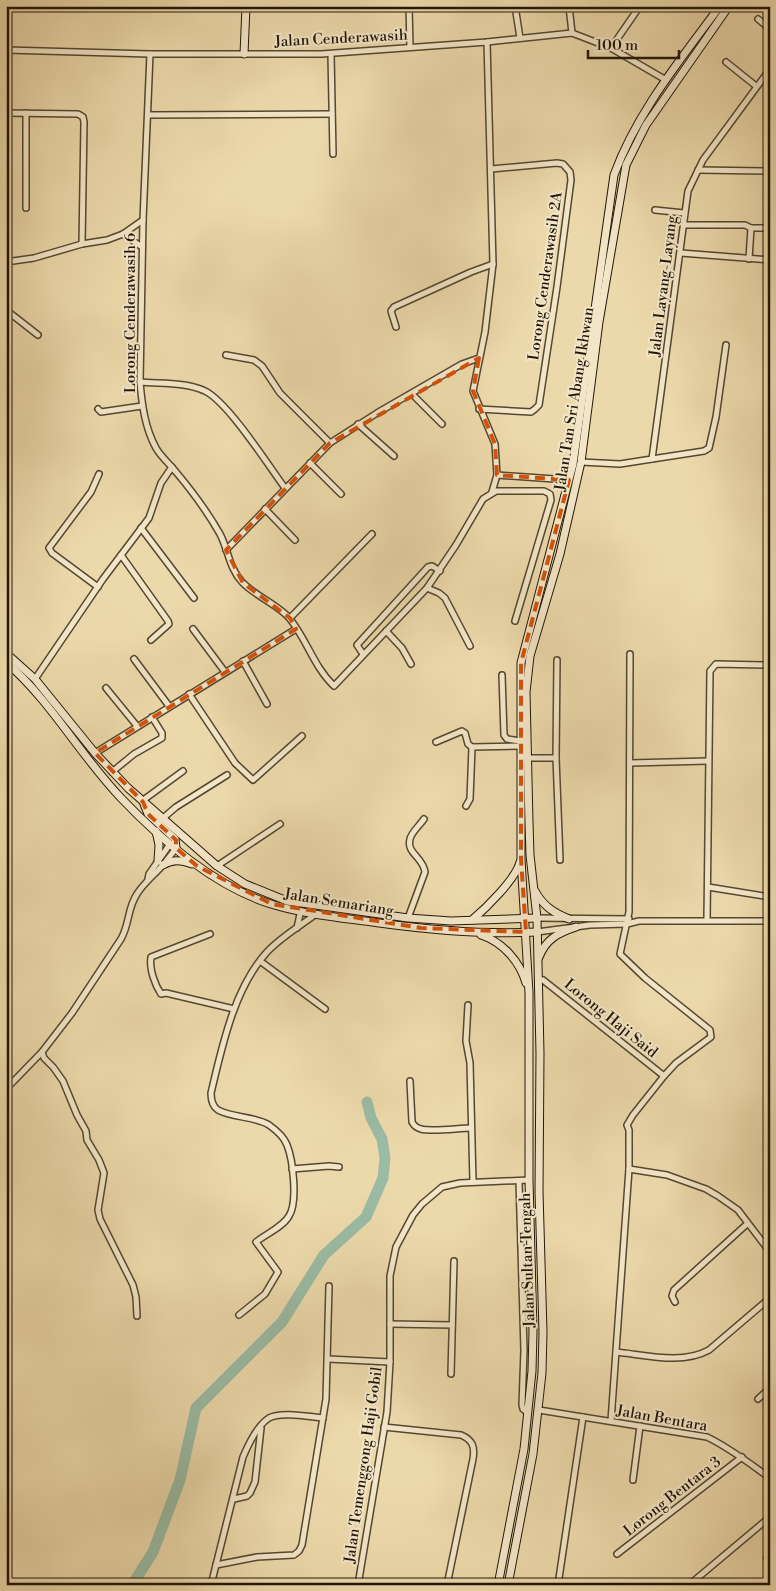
<svg xmlns="http://www.w3.org/2000/svg" width="776" height="1591" font-family="'Libre Bodoni',serif">
<style>
.lines{fill:none;stroke-linecap:round;stroke-linejoin:round}
.river{stroke:#9abba4;stroke-width:11}
.street-casing{stroke:#544731;stroke-width:8}
.secondary-casing{stroke:#211608;stroke-width:9}
.street{stroke:#f3e6c8;stroke-width:5}
.secondary{stroke:#f3e6c8;stroke-width:7}
.marked{fill:none;stroke:#d4520c;stroke-width:4;stroke-dasharray:10 6;stroke-linejoin:round}
.labels{text-anchor:middle;stroke-width:4;stroke-linejoin:round;paint-order:stroke}
.street-label{font-size:15px;fill:#211608;stroke:#f3e6c8}
</style>
<rect width="100%" height="100%" fill="#ecd9ab"/>
<filter id="stains"><feTurbulence type="fractalNoise" baseFrequency=".004" numOctaves="4"/><feColorMatrix values="0 0 0 0 .2 0 0 0 0 .09 0 0 0 0 .02 0 0 0 .5 -.17"/></filter>
<radialGradient id="worn" r=".72"><stop offset=".6" stop-color="#630" stop-opacity="0"/><stop offset="1" stop-color="#630" stop-opacity=".3"/></radialGradient>
<g class="lines">
<polyline class="river" points="132,1585 153,1552 180,1480 196,1408 282,1322 324,1255 366,1217 383,1178 385,1158 382,1139 371,1118 367,1102"/>
<defs>
<g id="street">
<polyline points="409,6 410,47"/>
<polyline points="515,6 520,38"/>
<polyline points="569,6 572,33"/>
<polyline points="758,19 770,29"/>
<polyline points="487,42 493,264 485,332 473,391 495,444 497,475 492,492"/>
<polyline points="611,48 640,6"/>
<polyline points="6,50 150,54 321,54 487,42 572,33 611,48 666,80"/>
<path d="M150 54 143 220 140 382C142 405 145 428 156 448 161 457 170 464 176 472 192 491 207 511 220 534 228 549 229 568 242 582 255 596 280 606 290 619 307 640 314 667 334 686L427 588 456 545 483 499 496 491H544L550 494 551 500 515 621"/>
<polyline points="331,54 333,154"/>
<polyline points="726,62 756,86"/>
<polyline points="6,113 78,114 83,117 84,122 82,244"/>
<polyline points="148,115 332,114"/>
<polyline points="698,170 770,171"/>
<polyline points="26,208 26,113"/>
<polyline points="655,210 684,213"/>
<polyline points="684,225 745,225 751,228 768,228"/>
<polyline points="123,234 142,247"/>
<polyline points="681,253 770,260"/>
<polyline points="749,259 751,228"/>
<polyline points="6,262 34,258 82,244 107,240 123,234 143,220"/>
<polyline points="6,310 38,335"/>
<polyline points="396,327 391,311 394,307 471,272 493,264"/>
<polyline points="226,355 254,360 262,366 280,393 330,443"/>
<path d="M140 382C162 384 185 382 205 391 228 402 268 465 285 488"/>
<polyline points="412,394 442,424"/>
<polyline points="98,409 101,412 142,406"/>
<polyline points="479,409 531,412 535,409 539,405 557,287 571,180 570,172 563,164 557,163 491,169"/>
<polyline points="358,424 394,456"/>
<polyline points="652,459 704,451 709,448 716,417 726,345"/>
<polyline points="581,462 620,464 652,459 688,191 703,160 770,69"/>
<polyline points="310,463 341,494"/>
<polyline points="497,475 569,480"/>
<polyline points="265,509 295,540"/>
<polyline points="141,528 194,598"/>
<polyline points="226,550 330,443 377,413 462,364 479,358"/>
<polyline points="121,555 168,621 169,624 151,640"/>
<polyline points="98,587 52,553 49,548 91,492 99,474"/>
<polyline points="427,588 439,593 445,598 470,646"/>
<polyline points="290,618 372,534"/>
<polyline points="193,629 225,672"/>
<polyline points="386,631 402,648 411,664"/>
<polyline points="363,654 357,645 428,567 432,566 440,571"/>
<polyline points="134,659 169,706"/>
<polyline points="557,660 556,758 560,860"/>
<polyline points="243,661 267,704"/>
<polyline points="502,675 504,735 507,739 520,741"/>
<polyline points="35,679 103,579 149,518 161,483 172,467"/>
<polyline points="106,688 137,726"/>
<polyline points="189,694 235,763 253,780 302,736"/>
<polyline points="436,742 462,731 465,733 468,744 472,747"/>
<polyline points="95,753 296,629"/>
<polyline points="528,758 556,758"/>
<polyline points="630,763 708,761"/>
<polyline points="112,772 134,754 162,738 162,733 152,717"/>
<polyline points="142,801 183,771"/>
<polyline points="466,806 470,799 472,747 520,746"/>
<polyline points="162,819 176,807 227,775"/>
<polyline points="217,866 280,824"/>
<polyline points="148,879 149,874 170,844"/>
<polyline points="708,887 770,897"/>
<path d="M408 918 425 872C423 857 406 853 410 839 411 833 420 825 424 819"/>
<polyline points="537,918 629,919"/>
<polyline points="707,920 710,671 716,664 770,665"/>
<polyline points="297,928 300,914 299,911"/>
<polyline points="537,932 590,925 627,924 639,921 770,921"/>
<path d="M210 934 151 957C149 969 155 985 161 994L166 993 234 1009"/>
<polyline points="260,961 325,1009"/>
<polyline points="543,980 664,1076"/>
<polyline points="468,1005 466,1041 470,1063 473,1182"/>
<path d="M410 1081 412 1122C414 1126 417 1128 421 1129 432 1132 459 1128 471 1128"/>
<polyline points="6,1089 42,1052"/>
<polyline points="292,1169 329,1166 339,1167"/>
<polyline points="629,1169 667,1175 706,1189 718,1196 738,1210 770,1252"/>
<polyline points="519,1181 524,1350 522,1405 523,1409 528,1413"/>
<polyline points="675,1302 672,1296 674,1290 747,1224"/>
<path d="M239 1315 265 1294 278 1272 256 1242C266 1234 283 1227 289 1216 298 1202 293 1160 287 1145 284 1137 276 1130 269 1125 254 1116 233 1118 218 1110 212 1106 211 1099 211 1093 222 1047 234 988 267 952 281 937 300 926 316 914"/>
<path d="M137 1316 136 1297 133 1285 100 1219 98 1210 104 1173 99 1160 87 1140 86 1131 77 1115 63 1081 53 1067 44 1058 42 1052 72 1013 121 939C130 923 127 909 137 894 143 884 153 876 161 867 166 862 171 855 176 848"/>
<polyline points="390,1324 452,1325"/>
<path d="M616 1352C646 1355 682 1365 709 1350L770 1298"/>
<polyline points="328,1359 390,1362"/>
<polyline points="451,1374 454,1261"/>
<polyline points="758,1399 770,1388"/>
<path d="M539 1410 707 1437C730 1448 749 1463 770 1478"/>
<polyline points="611,1421 629,1169 629,1130 627,1125 633,1115 664,1076 676,1063 711,1037 710,1030 645,978 620,954 629,912 630,654"/>
<path d="M384 1427 461 1435C473 1440 475 1447 473 1459L447 1585"/>
<polyline points="633,1480 640,1426"/>
<polyline points="234,1499 247,1496 250,1493 255,1482 261,1428"/>
<polyline points="617,1554 742,1457"/>
<polyline points="767,1558 770,1555"/>
<polyline points="216,1565 257,1557 294,1555 299,1551 302,1545 326,1399 329,1286"/>
<path d="M211 1585 243 1457C248 1445 258 1425 269 1418 281 1411 310 1417 323 1418"/>
<polyline points="358,1585 387,1412 390,1362 390,1276 396,1247 413,1215 422,1204 442,1187 460,1183 529,1180"/>
<polyline points="558,1585 583,1417"/>
<polyline points="689,1585 770,1517"/>
</g>
<g id="secondary">
<polyline points="244,54 246,6"/>
<polyline points="6,653 35,679 95,753 128,788 217,866 245,884 287,901 408,918 451,921 537,918"/>
<path d="M6 662C51 701 80 755 121 798 162 841 217 888 274 905 308 915 344 918 379 923 431 930 484 935 537 932"/>
<polyline points="144,804 148,814 175,839 176,848"/>
<polyline points="156,831 159,845 158,861"/>
<path d="M163 865C173 859 181 860 192 864"/>
<path d="M535 891C543 906 554 913 569 919"/>
<path d="M472 920C485 909 516 879 520 862"/>
<path d="M481 935C503 942 520 962 526 983"/>
<path d="M539 957C546 939 558 933 576 927"/>
<path d="M498 1585 524 1449 532 1371 533 1331 529 1180V993L521 859V663L573 464 614 175C637 112 681 59 720 6"/>
<polyline points="508,1585 533,1454 542,1373 543,1332 539,1192 540,1053 537,918 530,855 529,822 526,692 530,656 560,554 581,462 599,322 626,165 646,125 729,6"/>
</g>
</defs>
<use href="#street" class="street-casing"/>
<use href="#secondary" class="secondary-casing"/>
<use href="#street" class="street"/>
<use href="#secondary" class="secondary"/>
</g>
<path class="marked" d="M479 358 473 391 495 444 497 475 569 480 521 663V859L526 932 421 928 272 904 197 866 176 848V840L148 814 143 802 95 753 296 629 290 618 243 583 226 550 330 443Z"/>
<g class="labels">
<g class="street-label">
<text transform="translate(341 38) rotate(-3)" y="5">Jalan Cenderawasih</text>
<text transform="translate(545 276) rotate(-82)" y="5">Lorong Cenderawasih 2A</text>
<text transform="translate(663 286) rotate(-83)" y="5">Jalan Layang-Layang</text>
<text transform="translate(130 313) rotate(-90)" y="5">Lorong Cenderawasih 6</text>
<text transform="translate(574 399) rotate(-81)" y="5">Jalan Tan Sri Abang Ikhwan</text>
<text transform="translate(339 902) rotate(9)" y="5">Jalan Semariang</text>
<text transform="translate(611 1018) rotate(39)" y="5">Lorong Haji Said</text>
<text transform="translate(527 1260) rotate(-92)" y="5">Jalan Sultan Tengah</text>
<text transform="translate(662 1418) rotate(10)" y="5">Jalan Bentara</text>
<text transform="translate(363 1465) rotate(-82)" y="5">Jalan Temenggong Haji Gobil</text>
<text transform="translate(672 1496) rotate(-38)" y="5">Lorong Bentara 3</text>
</g>
</g>
<rect width="776" height="1591" fill="none" stroke="#ecd9ab" stroke-width="25"/>
<rect x="8" y="8" width="761" height="1576" fill="none" stroke="#211608" stroke-width="2.5"/>
<rect x="12" y="12" width="751" height="1566" fill="none" stroke="#211608"/>
<path d="M588 50v8h91v-8" fill="none" stroke="#211608" stroke-width="2.5"/>
<text x="596" y="50" font-size="15" fill="#211608" stroke="#f3e6c8" stroke-width="4" paint-order="stroke">100 m</text>
<rect width="100%" height="100%" filter="url(#stains)"/>
<rect width="100%" height="100%" fill="url(#worn)"/>
</svg>
